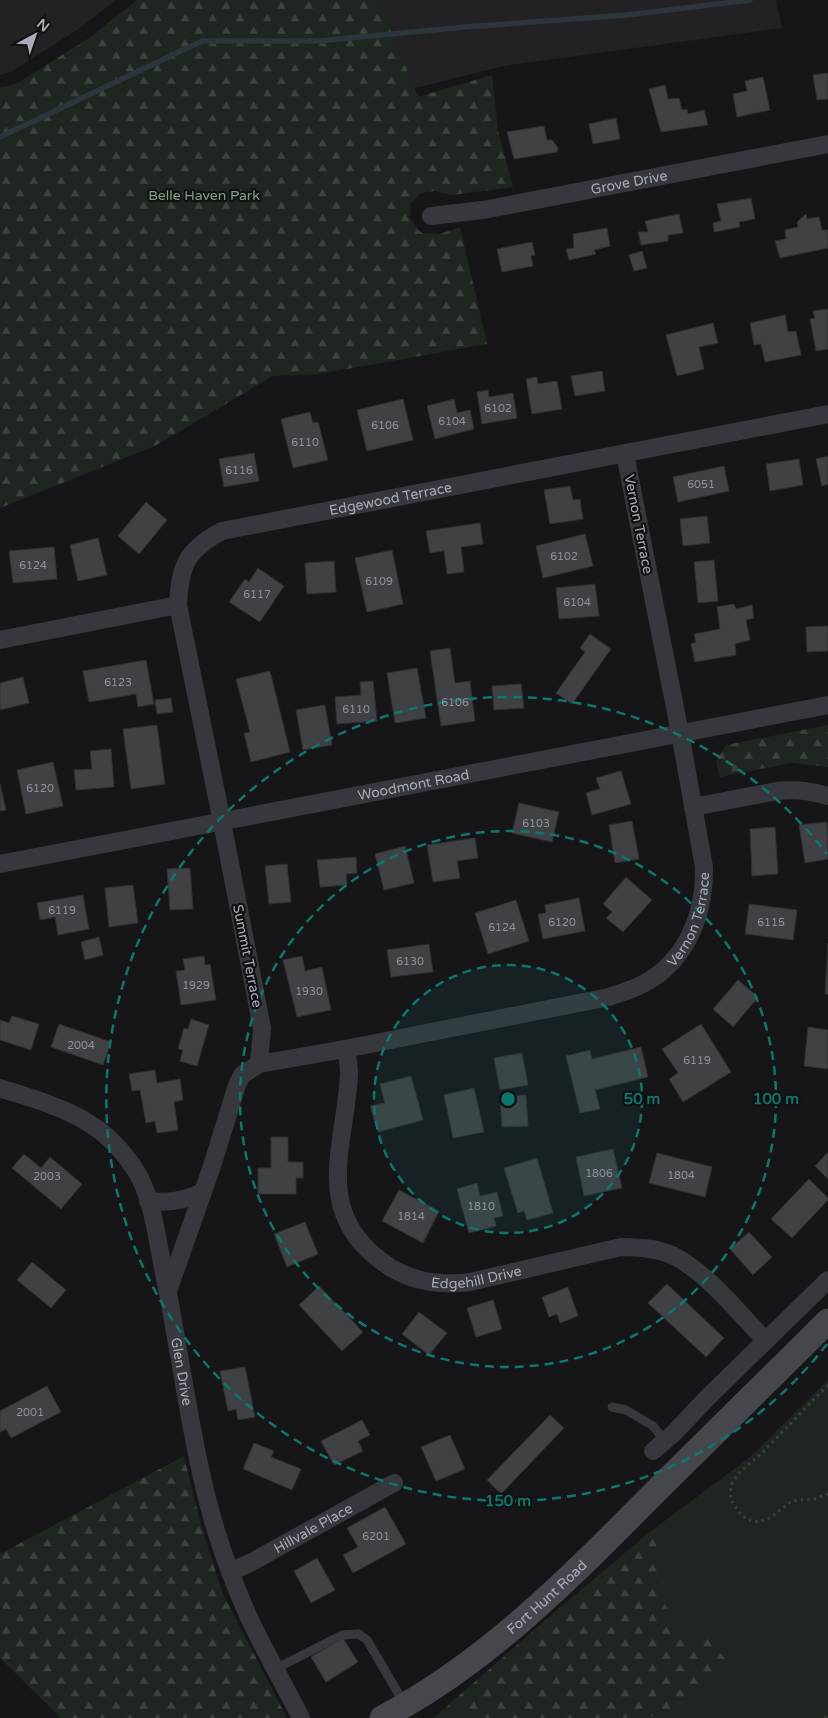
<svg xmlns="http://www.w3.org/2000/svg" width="828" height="1718" font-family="'Varela Round',sans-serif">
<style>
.built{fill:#222225}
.grass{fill:#1e261f}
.forest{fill:url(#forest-firs)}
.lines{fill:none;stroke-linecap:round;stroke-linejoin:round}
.stream{stroke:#2c353c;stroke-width:5.5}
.building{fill:#404145;stroke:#303034}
.path{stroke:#3d3f44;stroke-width:3;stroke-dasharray:2.5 4;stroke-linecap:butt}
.lane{stroke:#37383d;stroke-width:9}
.street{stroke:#37383d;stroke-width:18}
.secondary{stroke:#45474d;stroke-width:25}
.ring{fill:none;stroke:#0f766e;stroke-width:2.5;stroke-dasharray:9 6}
.labels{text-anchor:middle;stroke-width:4.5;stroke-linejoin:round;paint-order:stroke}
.number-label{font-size:11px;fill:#8e929b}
.street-label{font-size:14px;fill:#a8adb8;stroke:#111113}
.park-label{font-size:14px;fill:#7fa381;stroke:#111113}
.centre{fill:#0f766e;stroke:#111113;stroke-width:2.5}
.ring-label{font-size:15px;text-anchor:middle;font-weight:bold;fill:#0f766e;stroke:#111113;stroke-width:4.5;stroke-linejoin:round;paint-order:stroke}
</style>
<defs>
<pattern id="forest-firs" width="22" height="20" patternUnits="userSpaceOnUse" patternTransform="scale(1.25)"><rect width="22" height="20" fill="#1e261f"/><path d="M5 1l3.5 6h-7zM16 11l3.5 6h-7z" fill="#3c433d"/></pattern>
</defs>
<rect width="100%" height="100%" fill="#161618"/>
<g class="built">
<polygon points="0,0 116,0 80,28 11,72 0,75"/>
<polygon points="373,0 776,0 782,28 503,66 408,90"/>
</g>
<polygon class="grass" points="828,1380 828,1718 433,1718 562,1606 651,1531 749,1458"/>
<g class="forest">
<polygon points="137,0 378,0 418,97 492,75 498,131 513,187 452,195 435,191 421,193 410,205 410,218 419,231 423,233 440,234 460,227 487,344 319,374 273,376 155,446 0,508 0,88 18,83 89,38"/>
<polygon points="828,725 828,767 791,763 720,777 716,762 726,745"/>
<polygon points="184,1456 201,1525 223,1594 287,1718 61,1718 0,1658 0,1554"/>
<polygon points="651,1531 661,1557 664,1602 679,1631 706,1637 730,1664 673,1708 648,1718 469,1718 447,1706 562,1606"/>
</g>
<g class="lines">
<polyline class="stream" points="0,137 202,41 318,41 465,27 627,15 750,0"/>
</g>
<g class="building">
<polygon points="828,73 828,99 817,100 813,75"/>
<polygon points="763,77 770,110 737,117 733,94 747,91 745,81"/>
<polygon points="665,85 668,99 679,98 682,110 687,109 688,114 704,110 708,125 661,132 649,89"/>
<polygon points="616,118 620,139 593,144 589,124"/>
<polygon points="544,126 547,140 552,140 558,148 557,152 514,159 507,132"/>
<polygon points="751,198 755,219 739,222 740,227 714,232 713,223 721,221 717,204"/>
<polygon points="679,214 683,233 668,235 668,241 641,245 638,232 648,232 645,221"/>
<polygon points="806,214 807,219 819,217 822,230 828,230 828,248 780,258 775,241 786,239 785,230 798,227 797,222"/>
<polygon points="607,228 610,246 594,250 596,254 569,260 566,249 574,248 573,234"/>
<polygon points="532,242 535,255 531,256 533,266 502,272 497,249"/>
<polygon points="642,251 647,268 634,271 629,255"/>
<polygon points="828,309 828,349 816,351 810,319 815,318 813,311"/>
<polygon points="785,315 788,332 796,331 801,355 765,362 761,344 754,345 750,323"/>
<polygon points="713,323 718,343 699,347 704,369 677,376 666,335"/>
<polygon points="602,371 605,391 575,396 571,376"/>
<polygon points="537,377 538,384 557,381 562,409 532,414 526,379"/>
<polygon points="488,390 489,397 513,393 517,418 482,424 477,392"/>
<polygon points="403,399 413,440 367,451 357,410"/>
<polygon points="454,399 457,413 470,410 474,429 435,439 427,406"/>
<polygon points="310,412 313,423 318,422 328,460 293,468 281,419"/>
<polygon points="254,453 259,481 224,487 219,459"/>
<polygon points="828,456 828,484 822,486 816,459"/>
<polygon points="799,459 803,485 770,491 766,464"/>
<polygon points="724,466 729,491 678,502 673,477"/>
<polygon points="570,486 573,500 580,499 583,519 550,524 544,490"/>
<polygon points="146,502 167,520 139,554 118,536"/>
<polygon points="707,516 710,543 683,546 680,519"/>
<polygon points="480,523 483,544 461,547 464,572 447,574 444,551 430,553 426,531"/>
<polygon points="585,534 593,566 543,578 536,546"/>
<polygon points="98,538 107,575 78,581 70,545"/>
<polygon points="54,547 57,579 13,583 9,551"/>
<polygon points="392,550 403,604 367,612 355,558"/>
<polygon points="714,560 718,601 698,603 694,562"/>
<polygon points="334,561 336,592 307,594 305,563"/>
<polygon points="258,568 284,586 260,622 229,602 245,579 249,582"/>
<polygon points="595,584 599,616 559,619 556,588"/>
<polygon points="734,604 736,609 752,605 754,618 746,620 750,640 735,644 736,655 695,662 691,644 696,642 694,634 720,629 717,607"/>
<polygon points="828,626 828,651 807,652 806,627"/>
<polygon points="590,634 611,649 572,704 556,693 585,652 580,648"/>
<polygon points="450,648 455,683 470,681 475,721 441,726 430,651"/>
<polygon points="146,660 154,704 138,707 136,694 89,702 83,671"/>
<polygon points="417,668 426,718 395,723 387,673"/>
<polygon points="270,671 290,752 251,762 244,733 250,732 236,679"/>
<polygon points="23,677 29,703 0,710 0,683"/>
<polygon points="373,681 377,721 337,724 335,697 361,695 360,682"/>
<polygon points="521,684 524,708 494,710 492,686"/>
<polygon points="171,698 173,712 157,714 155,700"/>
<polygon points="325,705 332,745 303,750 296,710"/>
<polygon points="157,725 165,784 131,789 123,729"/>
<polygon points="111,749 114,787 76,790 74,770 92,769 90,751"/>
<polygon points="53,762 63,806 26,814 17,770"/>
<polygon points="621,771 631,804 592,815 586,793 600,789 596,778"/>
<polygon points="0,784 6,810 0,811"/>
<polygon points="519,803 559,812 552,842 512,833"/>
<polygon points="632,821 639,859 615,863 609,825"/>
<polygon points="827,822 828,859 805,863 799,825"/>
<polygon points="775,827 778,874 752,876 750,829"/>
<polygon points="475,838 478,858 457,861 460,878 433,882 427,845"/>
<polygon points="405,846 414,883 384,890 375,854"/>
<polygon points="356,857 357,873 346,874 347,885 320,887 317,860"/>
<polygon points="287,864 291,902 269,904 265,866"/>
<polygon points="190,868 193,909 170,910 167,869"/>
<polygon points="626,877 652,900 623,932 606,918 612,912 603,904"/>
<polygon points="133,885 138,923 109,927 105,888"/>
<polygon points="83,895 89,929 58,935 55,917 40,920 37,903"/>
<polygon points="579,898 585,931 543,939 538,914 546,913 545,905"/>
<polygon points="516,900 529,941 488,954 475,913"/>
<polygon points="749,904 797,910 793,940 745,934"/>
<polygon points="99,937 103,955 85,960 81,942"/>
<polygon points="828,943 828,994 825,994"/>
<polygon points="429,944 433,972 391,977 387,950"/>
<polygon points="204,956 205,965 210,964 216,1000 181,1005 176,971 185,970 183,959"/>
<polygon points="302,956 305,971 322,967 331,1010 297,1017 283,960"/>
<polygon points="738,980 758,997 733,1027 713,1009"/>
<polygon points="12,1016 39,1024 31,1050 0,1040 0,1020 9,1023"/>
<polygon points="191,1019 209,1025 197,1066 180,1061 183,1050 178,1049 184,1028 188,1029"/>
<polygon points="59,1024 111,1042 103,1065 51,1047"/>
<polygon points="701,1024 731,1072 683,1102 669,1079 678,1073 662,1049"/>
<polygon points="808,1027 828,1030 828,1069 804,1066"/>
<polygon points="641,1047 648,1077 595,1090 600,1109 580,1113 566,1056 590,1050 592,1059"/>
<polygon points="522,1053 528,1085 500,1090 494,1058"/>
<polygon points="155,1070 157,1083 180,1079 183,1100 174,1102 178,1130 157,1133 155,1121 146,1123 140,1090 132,1091 129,1074"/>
<polygon points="411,1076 423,1120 378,1132 370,1106 385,1103 380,1084"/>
<polygon points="474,1088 484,1132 453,1138 444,1095"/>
<polygon points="526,1095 528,1126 502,1127 500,1097"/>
<polygon points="271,1137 288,1137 288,1162 303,1162 303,1178 296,1178 296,1194 258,1194 258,1168 271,1168"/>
<polygon points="613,1149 622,1188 584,1196 576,1157"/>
<polygon points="828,1152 828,1179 815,1166"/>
<polygon points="657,1153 712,1167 705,1197 649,1183"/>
<polygon points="24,1154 41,1168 50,1157 82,1184 61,1209 12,1168"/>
<polygon points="537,1158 553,1213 527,1220 524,1211 518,1213 504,1168"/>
<polygon points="809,1179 828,1198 828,1200 792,1238 771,1219"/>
<polygon points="477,1183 480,1196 497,1192 503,1216 494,1218 496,1226 469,1233 457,1189"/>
<polygon points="399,1190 439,1211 423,1243 382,1221"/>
<polygon points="305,1222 318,1254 287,1267 274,1234"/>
<polygon points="749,1232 772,1257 753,1275 730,1249"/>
<polygon points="32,1262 66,1290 51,1308 17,1280"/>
<polygon points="667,1284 724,1338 706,1357 648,1303"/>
<polygon points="319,1286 363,1332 342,1351 299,1305"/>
<polygon points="568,1287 578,1316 560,1323 557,1314 549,1317 542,1297"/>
<polygon points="493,1300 502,1329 476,1337 467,1308"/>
<polygon points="419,1312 447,1333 429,1355 402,1334"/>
<polygon points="245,1367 255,1417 238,1420 236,1409 228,1411 220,1371"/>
<polygon points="47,1386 61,1412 11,1438 6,1429 0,1432 0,1411"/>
<polygon points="550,1415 564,1428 501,1494 487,1480"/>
<polygon points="362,1420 370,1435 358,1441 363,1451 334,1465 321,1441"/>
<polygon points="450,1435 465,1469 436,1481 421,1447"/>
<polygon points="254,1443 274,1451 271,1457 301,1469 292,1490 243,1469"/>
<polygon points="385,1507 406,1544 353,1573 343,1555 358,1547 347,1528"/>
<polygon points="317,1558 335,1590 311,1603 294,1571"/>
<polygon points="343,1638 358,1662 326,1682 311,1657"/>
</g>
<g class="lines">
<g class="path">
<polyline points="828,1385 762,1453 740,1472 732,1483 730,1492 731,1500 739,1512 746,1519 758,1522 770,1518 789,1503 798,1500 815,1499 828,1494"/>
<polyline points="825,1718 828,1713"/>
</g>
<g class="lane">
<polyline points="612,1407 626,1410 653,1426 665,1441"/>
<polyline points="275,1669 342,1635 359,1634 367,1640 404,1703"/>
</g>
<g class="street">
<path id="s1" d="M431 216 483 210 828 144"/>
<polyline points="0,640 178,605"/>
<path d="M693 807 777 791C795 789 811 791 828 796"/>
<path id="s2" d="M0 864 828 705"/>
<path id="s3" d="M345 1049C347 1056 349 1064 349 1072 347 1141 311 1208 380 1260 406 1281 438 1286 470 1282L621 1247C639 1247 657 1248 674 1256 707 1273 739 1313 765 1340"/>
<path id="s4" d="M259 1064 262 1028 222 822 178 605C180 566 186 550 222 531L828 414"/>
<path id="s5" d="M0 1088C59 1107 105 1118 139 1176 152 1201 157 1236 162 1263 176 1330 185 1397 199 1464 209 1514 225 1563 246 1611 262 1647 283 1682 301 1718"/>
<path d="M148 1201C170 1203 183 1201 203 1192"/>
<path id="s6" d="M168 1291 212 1166 237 1085 242 1075 259 1064 345 1049 609 997C617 994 624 992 632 989 683 969 705 919 704 867L680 733 625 454"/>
<polyline points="653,1451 674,1433 706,1399 828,1280"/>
<path id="s7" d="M230 1572 252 1562 394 1483"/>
</g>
<path class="secondary" id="s8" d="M382 1718C486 1663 568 1580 650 1497 709 1438 769 1380 828 1321"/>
</g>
<circle cx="508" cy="1099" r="134" fill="#0f766e" fill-opacity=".12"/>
<g class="ring">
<circle cx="508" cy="1099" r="134"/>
<circle cx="508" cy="1099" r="268"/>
<path d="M827 1344A402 402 0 1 1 827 854"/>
</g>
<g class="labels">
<g class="number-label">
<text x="498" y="412">6102</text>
<text x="452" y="425">6104</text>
<text x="385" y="429">6106</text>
<text x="305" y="446">6110</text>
<text x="239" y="474">6116</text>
<text x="701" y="488">6051</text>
<text x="564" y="560">6102</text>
<text x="33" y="569">6124</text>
<text x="379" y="585">6109</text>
<text x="257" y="598">6117</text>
<text x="577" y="606">6104</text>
<text x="118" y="686">6123</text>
<text x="455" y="706">6106</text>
<text x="356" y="713">6110</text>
<text x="40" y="792">6120</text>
<text x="536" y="827">6103</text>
<text x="62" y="914">6119</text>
<text x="562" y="926">6120</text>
<text x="771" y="926">6115</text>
<text x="502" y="931">6124</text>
<text x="410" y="965">6130</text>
<text x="196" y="989">1929</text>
<text x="309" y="995">1930</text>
<text x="81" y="1049">2004</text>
<text x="697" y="1064">6119</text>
<text x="599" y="1177">1806</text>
<text x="681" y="1179">1804</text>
<text x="47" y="1180">2003</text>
<text x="481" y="1210">1810</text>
<text x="411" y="1220">1814</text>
<text x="30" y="1416">2001</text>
<text x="376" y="1540">6201</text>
</g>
<g class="street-label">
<text dy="5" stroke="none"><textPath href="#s1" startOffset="201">Grove Drive</textPath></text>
<text dy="5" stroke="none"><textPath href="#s4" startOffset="731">Edgewood Terrace</textPath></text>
<text transform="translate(639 524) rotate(79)" y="5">Vernon Terrace</text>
<text dy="5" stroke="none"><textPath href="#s2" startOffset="421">Woodmont Road</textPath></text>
<text dy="5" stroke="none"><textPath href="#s6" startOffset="725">Vernon Terrace</textPath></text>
<text transform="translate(248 956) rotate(79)" y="5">Summit Terrace</text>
<text dy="5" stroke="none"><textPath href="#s3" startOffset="328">Edgehill Drive</textPath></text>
<text dy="5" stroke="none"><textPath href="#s5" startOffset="370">Glen Drive</textPath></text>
<text dy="5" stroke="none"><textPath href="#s7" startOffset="94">Hillvale Place</textPath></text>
<text dy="5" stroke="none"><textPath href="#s8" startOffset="205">Fort Hunt Road</textPath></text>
</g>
<g class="park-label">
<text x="204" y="200">Belle Haven Park</text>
</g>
</g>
<circle cx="508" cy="1099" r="8" class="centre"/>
<g class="ring-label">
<text x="642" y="1104">50 m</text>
<text x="776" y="1104">100 m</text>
<text x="508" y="1506">150 m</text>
</g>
<g transform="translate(35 35) rotate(40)" stroke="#111113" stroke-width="4" paint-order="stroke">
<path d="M0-4L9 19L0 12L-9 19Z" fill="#a8adb8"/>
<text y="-8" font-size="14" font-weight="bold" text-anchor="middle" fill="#a8adb8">N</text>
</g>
</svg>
